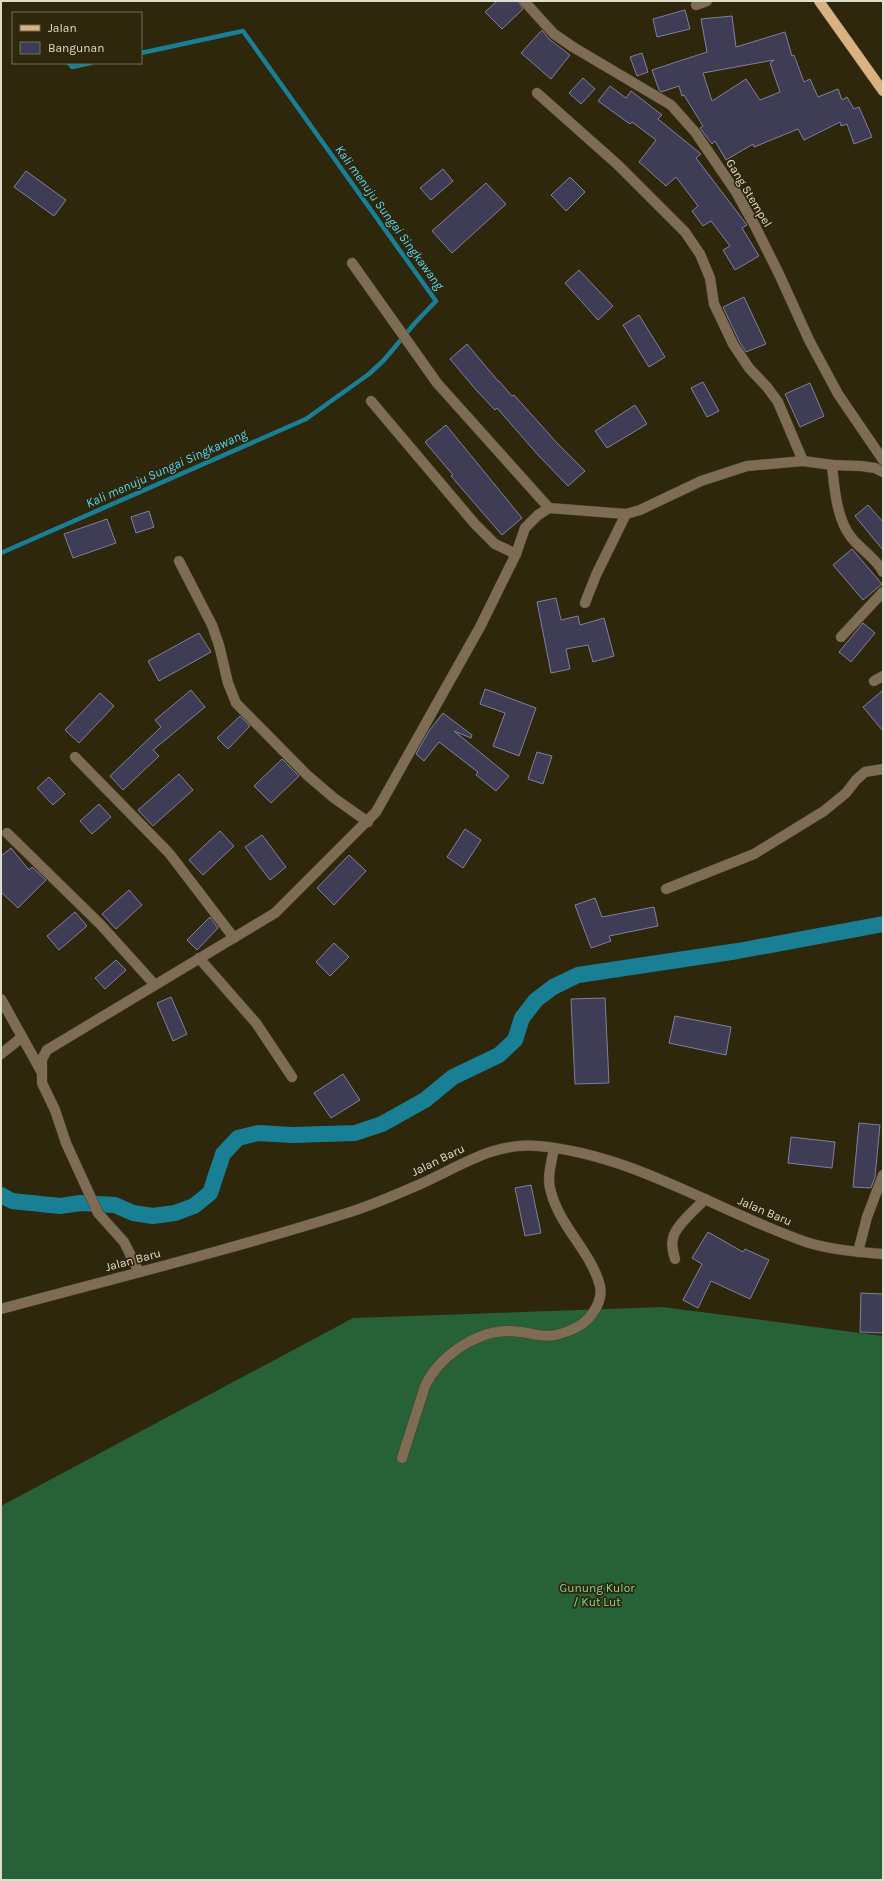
<svg xmlns="http://www.w3.org/2000/svg" width="884" height="1881" font-family="Karla,sans-serif">
<style>
.forest{fill:#276137}
.lines{fill:none;stroke-linecap:round;stroke-linejoin:round}
.stream{stroke:#197f94;stroke-width:4.5}
.canal{stroke:#197f94;stroke-width:16}
.building{fill:#3f3c56;stroke:#827f9c;fill-rule:evenodd}
.minor-casing{stroke:#4a442a;stroke-width:11}
.major-casing{stroke:#4a442a;stroke-width:11}
.minor{stroke:#7f6c55;stroke-width:10}
.major{stroke:#d8b281;stroke-width:10}
.labels{text-anchor:middle;stroke-width:3.5;stroke-linejoin:round;paint-order:stroke}
.street-label{font-size:12px;fill:#e0dccc;stroke:#2e270b}
.park-label{font-size:12px;fill:#83d696;stroke:#2e270b}
.water-label{font-size:13px;font-style:italic;fill:#54d9f9;stroke:#2e270b}
</style>
<rect width="100%" height="100%" fill="#2e270b"/>
<polygon class="forest" points="663,1307 883,1336 883,1880 1,1880 1,1506 353,1318"/>
<g class="lines">
<g class="stream">
<polyline points="69,63 72,67 91,63"/>
<polyline points="1,553 306,419 369,374 384,360 415,323 436,301 243,31 141,53"/>
</g>
<polyline class="canal" points="1,1195 12,1201 60,1206 81,1203 115,1205 133,1213 153,1216 175,1213 194,1206 210,1193 223,1154 238,1138 258,1133 293,1135 355,1133 382,1124 425,1100 453,1077 499,1055 515,1040 522,1018 536,1000 553,987 578,975 738,951 883,924"/>
</g>
<g class="building">
<polygon points="497,1 518,1 523,9 502,29 485,12"/>
<polygon points="685,10 690,29 657,37 653,19"/>
<path d="M732 16 736 47 785 32 792 56 794 55 804 82 810 79 818 97 838 89 842 100 847 97 854 109 859 107 872 137 854 144 847 124 841 126 840 122 804 140 798 129 754 147 753 144 726 160 715 141 712 144 700 128 703 126 684 95 682 96 679 86 661 92 659 90 652 70 707 52 701 19ZM774 60 770 63 780 92 760 100 746 79 712 101 703 73Z"/>
<polygon points="542,30 549,39 570,55 551,79 521,53"/>
<polygon points="642,53 648,72 637,76 630,57"/>
<polygon points="583,78 595,89 581,104 569,93"/>
<polygon points="610,86 626,98 631,91 662,115 658,119 701,154 696,158 747,225 742,228 759,256 735,270 723,250 730,246 711,221 703,226 692,211 698,206 676,177 666,186 639,162 656,140 632,122 630,124 598,101"/>
<polygon points="443,169 453,181 431,200 420,188"/>
<polygon points="26,171 66,200 54,216 14,187"/>
<polygon points="570,177 585,192 566,211 551,195"/>
<polygon points="486,183 506,204 452,253 432,231"/>
<polygon points="579,270 613,306 598,320 565,283"/>
<polygon points="744,297 766,344 746,352 739,341 723,307"/>
<polygon points="639,315 665,357 649,367 623,325"/>
<polygon points="467,344 498,381 499,381 512,396 514,395 557,443 585,471 568,486 538,455 497,408 495,410 477,391 450,359"/>
<polygon points="703,382 719,411 707,417 691,388"/>
<polygon points="810,383 824,416 800,427 785,394"/>
<polygon points="635,405 647,424 607,448 595,431"/>
<polygon points="446,425 522,518 502,535 451,476 453,475 425,442"/>
<polygon points="868,505 883,522 883,550 855,516"/>
<polygon points="149,511 154,527 136,533 131,517"/>
<polygon points="107,519 116,543 73,558 64,534"/>
<polygon points="852,549 882,584 863,600 833,565"/>
<polygon points="556,598 561,620 578,616 580,625 604,618 614,656 593,662 588,645 566,649 570,669 551,673 537,602"/>
<polygon points="863,623 875,633 851,662 839,652"/>
<polygon points="199,633 211,652 159,681 148,661"/>
<polygon points="485,689 536,708 519,756 493,746 505,713 480,704"/>
<polygon points="191,690 205,707 153,750 159,756 123,790 110,776 161,727 155,720"/>
<polygon points="883,690 883,731 863,707"/>
<polygon points="100,693 114,706 79,743 65,730"/>
<polygon points="443,713 472,735 471,738 454,731 509,776 496,791 476,775 478,772 439,742 424,761 416,754 429,731"/>
<polygon points="240,716 250,726 228,749 217,738"/>
<polygon points="537,752 552,756 543,784 528,779"/>
<polygon points="282,759 299,776 271,803 254,786"/>
<polygon points="179,774 193,790 153,826 138,810"/>
<polygon points="49,777 65,794 53,805 37,788"/>
<polygon points="99,804 111,817 92,834 80,821"/>
<polygon points="465,829 481,840 463,868 447,857"/>
<polygon points="220,831 234,846 203,875 189,860"/>
<polygon points="262,835 286,867 270,880 245,847"/>
<polygon points="11,848 29,870 32,867 46,880 18,908 1,892 1,856"/>
<polygon points="349,855 366,871 334,905 317,888"/>
<polygon points="129,890 142,905 116,929 102,914"/>
<polygon points="595,898 602,917 654,907 658,926 609,936 611,941 591,948 575,905"/>
<polygon points="75,912 87,926 59,950 47,936"/>
<polygon points="210,917 218,928 197,950 187,940"/>
<polygon points="334,943 349,957 330,976 316,962"/>
<polygon points="116,960 126,970 105,989 95,978"/>
<polygon points="171,997 187,1034 173,1041 157,1003"/>
<polygon points="605,998 609,1083 575,1084 571,999"/>
<polygon points="675,1016 731,1027 726,1055 669,1043"/>
<polygon points="343,1074 360,1100 331,1118 314,1093"/>
<polygon points="859,1123 880,1125 875,1177 871,1188 853,1187"/>
<polygon points="791,1137 835,1142 832,1168 788,1163"/>
<polygon points="531,1185 541,1233 525,1236 515,1188"/>
<polygon points="708,1232 743,1252 745,1249 769,1260 750,1299 711,1281 698,1308 683,1300 702,1264 692,1258"/>
<polygon points="861,1293 883,1294 883,1333 860,1332"/>
</g>
<g class="lines">
<defs>
<g id="minor">
<polyline points="524,1 554,34 573,47 671,105 695,132 736,192 755,226 779,274 809,340 838,394 883,460"/>
<polyline points="696,5 707,1"/>
<polyline points="537,93 618,165 685,232 700,254 710,278 714,304 733,344 749,368 767,387 778,402 803,461"/>
<polyline points="352,263 437,383 549,508"/>
<polyline points="371,401 475,524 495,544 516,554"/>
<path d="M832 465C834 487 837 520 851 537 859 548 878 560 883 572"/>
<polyline points="179,561 212,625 219,645 228,683 236,703 307,775 334,798 368,822"/>
<polyline points="585,603 596,575 626,514"/>
<polyline points="841,637 883,592"/>
<polyline points="874,681 883,676"/>
<polyline points="75,757 169,853 234,938"/>
<polyline points="7,833 100,924 155,985"/>
<polyline points="666,889 754,854 824,811 846,793 856,780 865,772 883,769"/>
<polyline points="199,958 256,1023 292,1077"/>
<polyline points="1,999 41,1071"/>
<polyline points="1,1054 22,1037"/>
<polyline points="858,1252 867,1217 883,1175"/>
<path d="M675 1259C673 1252 671 1245 673 1238 675 1226 697 1208 705 1199"/>
<polyline points="139,1272 124,1242 98,1213 66,1143 55,1110 42,1083 42,1059 47,1050 275,913 376,812 480,627 516,554 525,528 538,515 549,508 626,514 640,510 701,481 747,466 803,461 832,465 861,466 875,468 883,472"/>
<path d="M1 1309C116 1278 233 1249 347 1213 373 1205 400 1193 425 1182 462 1165 495 1142 538 1146 634 1154 720 1213 809 1243 833 1250 858 1252 883 1254"/>
<path d="M402 1458 425 1386C438 1358 474 1332 506 1331 534 1330 540 1343 571 1330 580 1326 587 1322 592 1314 598 1306 602 1296 600 1286 592 1253 560 1227 551 1192 546 1178 552 1161 554 1148"/>
</g>
<polyline id="major" points="819,1 883,91"/>
</defs>
<use href="#minor" class="minor-casing"/>
<use href="#major" class="major-casing"/>
<use href="#minor" class="minor"/>
<use href="#major" class="major"/>
</g>
<g class="labels">
<g class="street-label">
<text transform="translate(749 193) rotate(59)" y="4">Gang Stempel</text>
<text transform="translate(438 1160) rotate(-26)" y="4">Jalan Baru</text>
<text transform="translate(765 1211) rotate(23)" y="4">Jalan Baru</text>
<text transform="translate(133 1260) rotate(-15)" y="4">Jalan Baru</text>
</g>
<g class="park-label">
<text x="597" y="1592">Gunung Kulor<tspan x="597" dy="14">/ Kut Lut</tspan></text>
</g>
<g class="water-label">
<text transform="translate(390 217) rotate(54)" y="5">Kali menuju Sungai Singkawang</text>
<text transform="translate(166 468) rotate(-24)" y="5">Kali menuju Sungai Singkawang</text>
</g>
</g>
<rect width="884" height="1881" fill="none" stroke="#e0dccc" stroke-width="4"/>
<rect x="12" y="12" width="130" height="52" fill="#2e270b" stroke="#756f58"/>
<rect x="20" y="25" width="20" height="6" fill="#d8b281" stroke="#756f58"/>
<text x="48" y="32" font-size="12" fill="#e0dccc">Jalan</text>
<rect x="20" y="42" width="20" height="12" fill="#3f3c56" stroke="#756f58"/>
<text x="48" y="52" font-size="12" fill="#e0dccc">Bangunan</text>
</svg>
